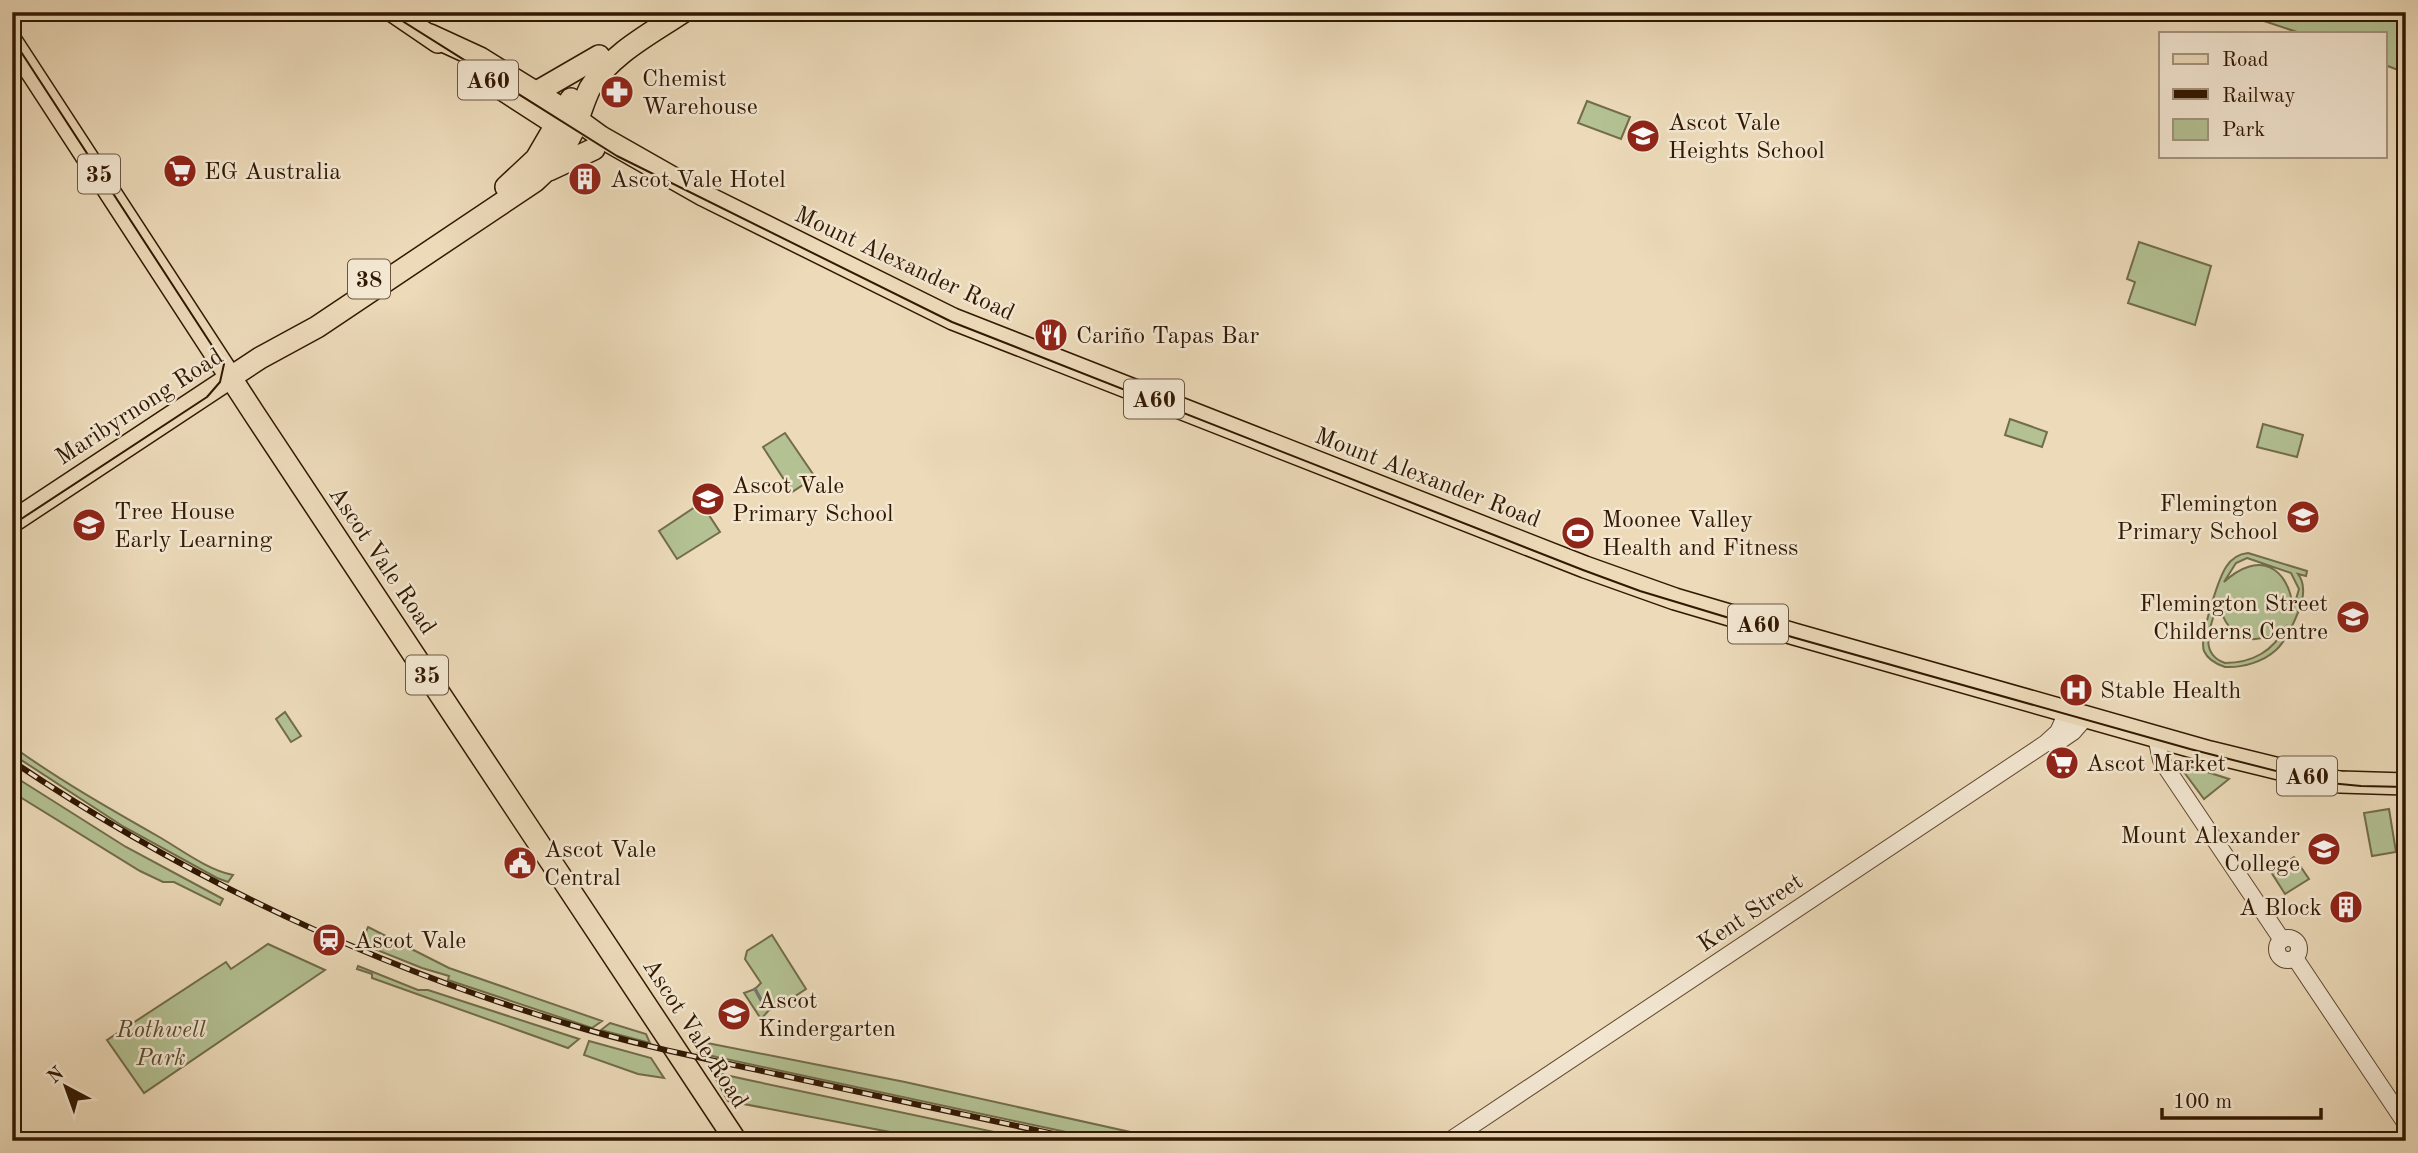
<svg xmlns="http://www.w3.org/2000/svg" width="2418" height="1153" font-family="'Old Standard TT',serif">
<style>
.green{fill:#b3c193;stroke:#726c4a;stroke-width:2;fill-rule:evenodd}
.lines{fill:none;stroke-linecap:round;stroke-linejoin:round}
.stream{stroke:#727870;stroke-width:3.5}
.minor-casing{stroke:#60482f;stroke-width:18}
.major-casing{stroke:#311801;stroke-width:24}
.minor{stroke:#f3e7d2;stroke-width:16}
.major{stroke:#ecdab9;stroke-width:21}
.tram{stroke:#311801;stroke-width:2}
.rail-casing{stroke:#311801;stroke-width:6}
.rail{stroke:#f3e7d2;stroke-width:3.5;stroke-dasharray:10;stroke-linecap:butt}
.labels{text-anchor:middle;stroke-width:5;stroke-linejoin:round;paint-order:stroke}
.shield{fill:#f3e7d2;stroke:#6b5640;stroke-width:2}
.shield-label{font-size:23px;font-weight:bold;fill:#311801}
.poi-label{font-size:24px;fill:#311801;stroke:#f3e7d2;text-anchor:start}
.street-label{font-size:24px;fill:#311801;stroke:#f3e7d2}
.park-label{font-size:24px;font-style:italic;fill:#584b2d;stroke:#f3e7d2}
</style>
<rect width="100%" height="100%" fill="#ecdab9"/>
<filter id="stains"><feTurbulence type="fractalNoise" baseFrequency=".00286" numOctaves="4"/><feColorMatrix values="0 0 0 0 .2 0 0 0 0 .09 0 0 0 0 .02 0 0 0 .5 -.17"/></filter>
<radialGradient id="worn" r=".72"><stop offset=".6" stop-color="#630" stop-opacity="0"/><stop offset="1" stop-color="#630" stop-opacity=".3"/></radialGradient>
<g class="green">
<polygon points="2215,12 2406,12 2406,73 2385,65 2385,33 2300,33 2261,20"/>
<polygon points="1587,101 1630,117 1621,139 1578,123"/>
<polygon points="2139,242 2211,266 2195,325 2128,303 2135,282 2127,279"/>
<polygon points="2010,419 2047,432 2042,447 2005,435"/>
<polygon points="2263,424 2303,435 2297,457 2257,447"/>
<polygon points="785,433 815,477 792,492 763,447"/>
<polygon points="701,503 720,532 677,559 659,531"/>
<path d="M2248 553 2307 571 2306 576 2298 574C2301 578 2303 583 2303 589 2305 603 2287 640 2276 650 2263 662 2242 668 2225 667 2216 664 2208 660 2204 651 2199 638 2218 580 2226 567 2231 559 2238 554 2248 553ZM2247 558 2291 573 2299 589 2293 609C2289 566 2258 550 2224 582L2236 563ZM2218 603C2229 641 2254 649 2285 627 2274 651 2252 663 2225 663 2197 653 2211 625 2218 603Z"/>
<polygon points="285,712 301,736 291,742 276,719"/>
<path d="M12 746C59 780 110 809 161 838 183 851 208 870 233 875L228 882 217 878 124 827 12 754Z"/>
<polygon points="2185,765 2229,779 2204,799 2181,768"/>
<polygon points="12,775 126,847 223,899 220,905 174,882 163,882 140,871 12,792"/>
<polygon points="2389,809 2396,852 2372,856 2364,813"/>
<polygon points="2294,857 2309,879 2285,894 2271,872"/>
<polygon points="368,927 449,968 602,1021 592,1028 448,980 449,976 422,968 367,946 362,941"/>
<polygon points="772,935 806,989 780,1006 770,1009 761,1019 744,993 755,989 761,983 745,959 747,951"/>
<polygon points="268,944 325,970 144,1093 107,1040 226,962 231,969"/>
<polygon points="358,966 418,990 428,990 579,1039 568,1048 372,978 372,974 357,969"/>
<polygon points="610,1023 646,1034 650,1043 601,1030"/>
<polygon points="692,1040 905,1082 1171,1141 1108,1141 698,1053"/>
<polygon points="589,1041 651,1058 664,1078 638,1074 584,1055"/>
<polygon points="712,1072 753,1081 1037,1141 937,1141 728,1101"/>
</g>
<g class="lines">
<polyline class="stream" points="755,989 761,1000 770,1009"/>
<defs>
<g id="minor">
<polyline points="2156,737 2161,760 2282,940"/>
<polyline points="2054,745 2073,732 2086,717"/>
<circle cx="2288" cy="949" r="11"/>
<polyline points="2295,958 2406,1124"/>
<polyline points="1449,1141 2046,743 2058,732 2067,712"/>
</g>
<g id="major">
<polyline points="394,12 438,42"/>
<polyline points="430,35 480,58 564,110 601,137 703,195 953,319 1585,567 1675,599 1794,634 2210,752 2320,779 2340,782 2406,784"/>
<polyline points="12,42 255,415 736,1141"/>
<polyline points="480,75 568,132"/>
<polyline points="535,93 599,56"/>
<polyline points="549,170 594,149"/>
<polyline points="506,187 536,159 571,99"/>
<path d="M12 522 260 358 317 327 535 181C553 165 567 146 576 124 581 112 584 100 590 88 611 54 650 34 683 12"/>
</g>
</defs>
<use href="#minor" class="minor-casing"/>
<use href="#major" class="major-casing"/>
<use href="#minor" class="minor"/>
<use href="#major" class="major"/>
<g class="tram">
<polyline points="388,12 617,156 952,322 1583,570 1640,591 1792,637 2190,749 2319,782 2361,786 2406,787"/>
<polyline points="12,38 224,364 220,382 207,397 12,525"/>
</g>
<defs>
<path id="rail" d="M12 761C184 877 370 965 568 1024 636 1045 706 1059 776 1074 879 1097 983 1118 1086 1141"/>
</defs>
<use href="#rail" class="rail-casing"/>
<use href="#rail" class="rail"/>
</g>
<defs>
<symbol id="pharmacy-disc" viewBox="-11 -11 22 22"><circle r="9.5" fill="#8f2418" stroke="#f3e7d2"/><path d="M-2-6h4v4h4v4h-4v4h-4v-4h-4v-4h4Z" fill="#fff"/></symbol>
<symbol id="school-disc" viewBox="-11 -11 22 22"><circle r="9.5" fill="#8f2418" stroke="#f3e7d2"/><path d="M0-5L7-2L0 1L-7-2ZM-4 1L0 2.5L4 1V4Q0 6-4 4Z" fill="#fff"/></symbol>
<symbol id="supermarket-disc" viewBox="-11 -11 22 22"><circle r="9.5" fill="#8f2418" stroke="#f3e7d2"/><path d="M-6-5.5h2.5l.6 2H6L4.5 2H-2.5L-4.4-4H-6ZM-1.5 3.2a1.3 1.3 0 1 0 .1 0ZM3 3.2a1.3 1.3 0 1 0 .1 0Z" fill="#fff"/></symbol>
<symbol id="building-disc" viewBox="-11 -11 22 22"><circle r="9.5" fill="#8f2418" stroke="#f3e7d2"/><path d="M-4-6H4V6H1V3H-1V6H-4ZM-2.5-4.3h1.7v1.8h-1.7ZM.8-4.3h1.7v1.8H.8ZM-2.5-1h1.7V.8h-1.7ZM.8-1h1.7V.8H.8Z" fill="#fff"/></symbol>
<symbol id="restaurant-disc" viewBox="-11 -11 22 22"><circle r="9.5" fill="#8f2418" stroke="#f3e7d2"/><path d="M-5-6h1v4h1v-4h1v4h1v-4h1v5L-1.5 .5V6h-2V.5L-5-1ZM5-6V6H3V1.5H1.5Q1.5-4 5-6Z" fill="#fff"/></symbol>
<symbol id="stadium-disc" viewBox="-11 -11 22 22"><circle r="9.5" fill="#8f2418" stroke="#f3e7d2"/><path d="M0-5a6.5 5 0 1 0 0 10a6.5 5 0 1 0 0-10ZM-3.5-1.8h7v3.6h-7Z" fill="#fff"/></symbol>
<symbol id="hospital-disc" viewBox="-11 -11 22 22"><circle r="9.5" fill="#8f2418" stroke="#f3e7d2"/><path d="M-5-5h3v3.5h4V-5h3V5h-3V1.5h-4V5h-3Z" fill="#fff"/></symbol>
<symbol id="civic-disc" viewBox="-11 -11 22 22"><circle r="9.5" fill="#8f2418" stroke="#f3e7d2"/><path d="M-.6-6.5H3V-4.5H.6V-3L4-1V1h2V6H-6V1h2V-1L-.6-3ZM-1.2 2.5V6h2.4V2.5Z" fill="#fff"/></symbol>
<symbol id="station-disc" viewBox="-11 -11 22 22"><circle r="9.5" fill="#8f2418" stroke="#f3e7d2"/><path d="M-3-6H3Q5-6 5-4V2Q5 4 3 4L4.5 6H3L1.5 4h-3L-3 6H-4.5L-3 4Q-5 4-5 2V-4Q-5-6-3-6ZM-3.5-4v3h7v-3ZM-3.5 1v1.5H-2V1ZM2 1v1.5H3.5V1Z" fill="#fff"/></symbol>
</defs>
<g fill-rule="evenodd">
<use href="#pharmacy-disc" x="598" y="73" width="38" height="38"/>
<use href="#school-disc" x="1624" y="117" width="38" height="38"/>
<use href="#supermarket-disc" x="161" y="152" width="38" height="38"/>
<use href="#building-disc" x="566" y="160" width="38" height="38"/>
<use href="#restaurant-disc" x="1032" y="316" width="38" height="38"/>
<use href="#school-disc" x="689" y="480" width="38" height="38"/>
<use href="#school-disc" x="2284" y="498" width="38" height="38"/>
<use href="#school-disc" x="70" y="506" width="38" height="38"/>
<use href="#stadium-disc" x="1559" y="514" width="38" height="38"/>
<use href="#school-disc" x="2334" y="598" width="38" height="38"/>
<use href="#hospital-disc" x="2057" y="671" width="38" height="38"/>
<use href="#supermarket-disc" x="2043" y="744" width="38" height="38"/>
<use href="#school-disc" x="2305" y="830" width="38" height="38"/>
<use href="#civic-disc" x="501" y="844" width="38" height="38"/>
<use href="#building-disc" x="2327" y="888" width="38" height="38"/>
<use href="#station-disc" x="310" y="921" width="38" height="38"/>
<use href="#school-disc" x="715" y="995" width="38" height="38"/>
</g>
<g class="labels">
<g class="shield">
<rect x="458" y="60.5" width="60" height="39" rx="5"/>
<rect x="78" y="154.5" width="42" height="39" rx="5"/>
<rect x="348" y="259.5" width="42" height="39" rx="5"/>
<rect x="1124" y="379.5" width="60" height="39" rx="5"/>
<rect x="1728" y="604.5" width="60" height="39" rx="5"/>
<rect x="406" y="655.5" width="42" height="39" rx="5"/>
<rect x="2277" y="756.5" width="60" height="39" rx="5"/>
</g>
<g class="shield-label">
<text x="488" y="88">A60</text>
<text x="99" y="182">35</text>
<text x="369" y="287">38</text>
<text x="1154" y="407">A60</text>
<text x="1758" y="632">A60</text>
<text x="427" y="683">35</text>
<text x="2307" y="784">A60</text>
</g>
<g class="poi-label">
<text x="642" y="86">Chemist<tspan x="642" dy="28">Warehouse</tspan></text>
<text x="1668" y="130">Ascot Vale<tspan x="1668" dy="28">Heights School</tspan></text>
<text x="204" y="179">EG Australia</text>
<text x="610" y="187">Ascot Vale Hotel</text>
<text x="1076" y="343">Cariño Tapas Bar</text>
<text x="732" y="493">Ascot Vale<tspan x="732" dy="28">Primary School</tspan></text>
<text x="2278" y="511" text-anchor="end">Flemington<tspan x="2278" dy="28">Primary School</tspan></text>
<text x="114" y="519">Tree House<tspan x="114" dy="28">Early Learning</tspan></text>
<text x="1602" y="527">Moonee Valley<tspan x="1602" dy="28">Health and Fitness</tspan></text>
<text x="2328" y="611" text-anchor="end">Flemington Street<tspan x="2328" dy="28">Childerns Centre</tspan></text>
<text x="2100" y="698">Stable Health</text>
<text x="2086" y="771">Ascot Market</text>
<text x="2300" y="843" text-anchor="end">Mount Alexander<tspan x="2300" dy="28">College</tspan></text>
<text x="544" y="857">Ascot Vale<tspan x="544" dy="28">Central</tspan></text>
<text x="2322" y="915" text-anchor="end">A Block</text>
<text x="354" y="948">Ascot Vale</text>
<text x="758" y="1008">Ascot<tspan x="758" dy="28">Kindergarten</tspan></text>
</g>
<g class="street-label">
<text transform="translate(905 263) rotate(25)" y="8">Mount Alexander Road</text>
<text transform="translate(139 406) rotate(-33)" y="8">Maribyrnong Road</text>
<text transform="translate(1428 477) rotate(21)" y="8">Mount Alexander Road</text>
<text transform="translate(383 560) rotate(56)" y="8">Ascot Vale Road</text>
<text transform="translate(1750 912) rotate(-34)" y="8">Kent Street</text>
<text transform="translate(696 1033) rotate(57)" y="8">Ascot Vale Road</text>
</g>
<g class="park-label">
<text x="161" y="1037">Rothwell<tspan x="161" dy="28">Park</tspan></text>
</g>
</g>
<rect width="2418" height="1153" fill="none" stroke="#ecdab9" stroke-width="42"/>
<rect x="14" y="14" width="2390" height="1125" fill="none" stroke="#311801" stroke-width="3.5"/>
<rect x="21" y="21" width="2376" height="1111" fill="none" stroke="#311801" stroke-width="2"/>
<rect x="2159" y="32" width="228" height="126" fill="#f3e7d2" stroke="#a5947e" stroke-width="2"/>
<rect x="2173" y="54" width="35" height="10" fill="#ecdab9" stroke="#a5947e" stroke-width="2"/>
<text x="2222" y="66" font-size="21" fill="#311801">Road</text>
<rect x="2173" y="89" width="35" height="10" fill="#311801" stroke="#a5947e" stroke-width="2"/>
<text x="2222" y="102" font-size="21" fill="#311801">Railway</text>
<rect x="2173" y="119" width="35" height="21" fill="#b3c193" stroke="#a5947e" stroke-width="2"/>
<text x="2222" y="136" font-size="21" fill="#311801">Park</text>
<g transform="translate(66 1087) rotate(319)" stroke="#f3e7d2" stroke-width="5" paint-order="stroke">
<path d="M0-5L12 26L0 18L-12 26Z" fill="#311801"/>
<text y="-10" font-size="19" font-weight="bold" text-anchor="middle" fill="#311801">N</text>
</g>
<path d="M2162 1108v10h159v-10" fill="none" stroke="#311801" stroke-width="3.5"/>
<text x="2173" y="1108" font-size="21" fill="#311801" stroke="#f3e7d2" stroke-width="5" paint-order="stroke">100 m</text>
<rect width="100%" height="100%" filter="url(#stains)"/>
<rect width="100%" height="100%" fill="url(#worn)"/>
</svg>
